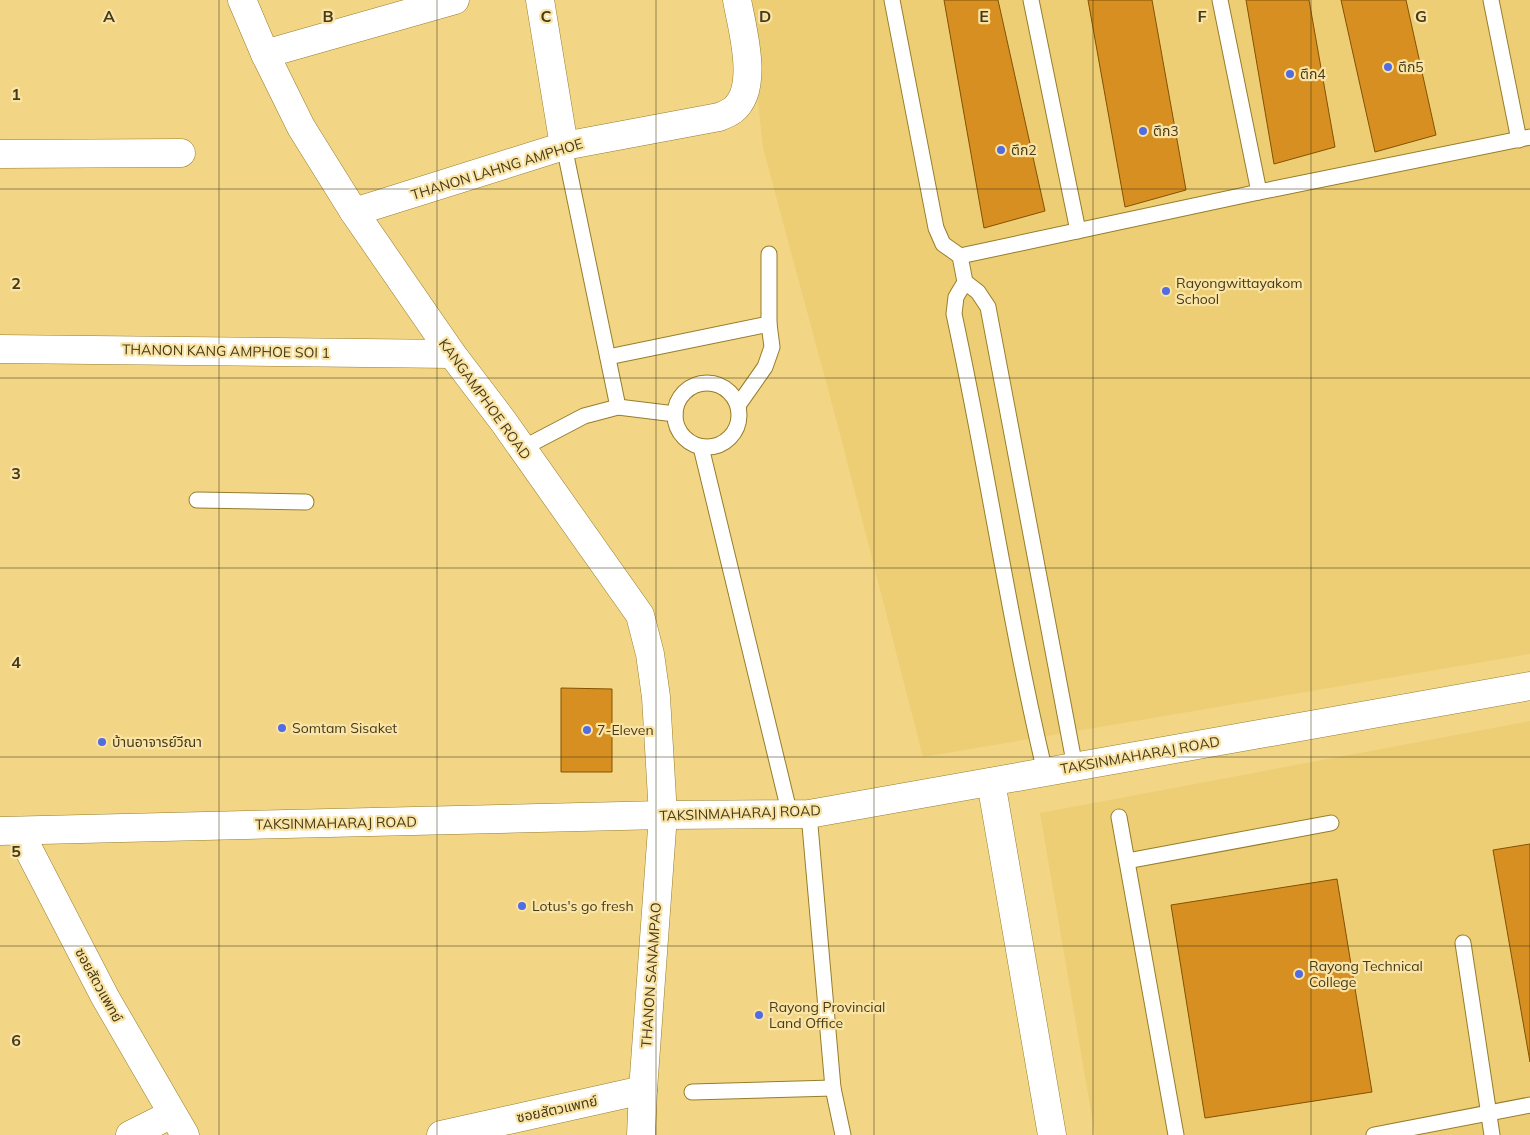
<svg xmlns="http://www.w3.org/2000/svg" width="1530" height="1135" font-family="Mulish,'Noto Sans Thai',sans-serif">
<style>
.built{fill:#edce75}
.building{fill:#d88f21;stroke:#825200}
.lines{fill:none;stroke-linecap:round;stroke-linejoin:round}
.service-casing{stroke:#977d2b;stroke-width:17}
.minor-casing{stroke:#977d2b;stroke-width:29}
.tertiary-casing{stroke:#977d2b;stroke-width:29}
.service{stroke:#fff;stroke-width:15}
.minor{stroke:#fff;stroke-width:28}
.tertiary{stroke:#fff;stroke-width:28}
.grid{fill:none;stroke:#463a19;stroke-width:1;stroke-opacity:0.55}
.poi-dot{fill:#526ce1;stroke:#fae4a5;stroke-width:2}
.labels{text-anchor:middle;stroke-width:4.5;stroke-linejoin:round;paint-order:stroke}
.poi-label{font-size:14px;fill:#463a19;stroke:#fae4a5;text-anchor:start}
.street-label{font-size:14px;fill:#463a19;stroke:#fae4a5}
.grid-label{font-size:16px;text-anchor:middle;font-weight:bold;fill:#463a19;stroke:#fae4a5;stroke-width:4.5;stroke-linejoin:round;paint-order:stroke}
</style>
<rect width="100%" height="100%" fill="#f2d686"/>
<g class="built">
<polygon points="747,0 1530,0 1530,654 923,757 840,434 763,148"/>
<polygon points="1530,721 1530,1135 1095,1135 1040,813"/>
</g>
<g class="building">
<polygon points="944,0 998,0 1045,211 984,228"/>
<polygon points="1088,0 1152,0 1186,190 1125,207"/>
<polygon points="1246,0 1309,0 1335,147 1274,164"/>
<polygon points="1341,0 1406,0 1436,135 1375,152"/>
<polygon points="561,688 612,689 612,772 561,772"/>
<polygon points="1530,844 1530,1062 1493,850"/>
<polygon points="1337,879 1372,1092 1205,1118 1171,905"/>
</g>
<g class="lines">
<defs>
<g id="service">
<path d="M892 0 936 228 943 244 960 256 965 282 956 297 954 314C987 466 1009 620 1045 772"/>
<polyline points="1031,0 1078,231"/>
<polyline points="1220,0 1259,192"/>
<polyline points="1491,0 1519,140"/>
<polyline points="564,146 618,407"/>
<polyline points="960,256 1259,192 1530,137"/>
<polyline points="965,282 978,292 988,307 1075,767"/>
<polyline points="608,357 769,324"/>
<circle cx="707" cy="415" r="32"/>
<polyline points="739,404 765,367 772,347 769,324 769,254"/>
<polyline points="701,447 790,815"/>
<polyline points="521,449 584,416 618,407 675,414"/>
<polyline points="197,500 306,502"/>
<polyline points="809,814 833,1088 843,1135"/>
<polyline points="1119,817 1176,1135"/>
<polyline points="1127,861 1331,823"/>
<polyline points="1463,943 1492,1135"/>
<polyline points="692,1092 833,1088"/>
<polyline points="1374,1135 1530,1105"/>
</g>
<g id="minor">
<polyline points="242,0 265,54 301,127 354,212 452,354 503,421 640,615 650,654 656,697 663,815 643,1090 641,1135"/>
<polyline points="540,0 564,146"/>
<polyline points="265,54 455,0"/>
<polyline points="0,154 181,153"/>
<path d="M354 212 564 146 719 117C724 115 729 113 733 110 760 89 742 28 737 0"/>
<polyline points="0,349 452,354"/>
<polyline points="991,782 1052,1135"/>
<polyline points="19,831 105,997 185,1135"/>
<polyline points="130,1135 172,1114"/>
<polyline points="441,1135 643,1090"/>
</g>
<polyline id="tertiary" points="0,831 663,815 809,814 1530,686"/>
</defs>
<use href="#service" class="service-casing"/>
<use href="#minor" class="minor-casing"/>
<use href="#tertiary" class="tertiary-casing"/>
<use href="#service" class="service"/>
<use href="#minor" class="minor"/>
<use href="#tertiary" class="tertiary"/>
</g>
<path class="grid" d="M219 0V1135M437 0V1135M656 0V1135M874 0V1135M1093 0V1135M1311 0V1135M0 189H1530M0 378H1530M0 568H1530M0 757H1530M0 946H1530"/>
<g class="poi-dot">
<circle cx="1388" cy="67" r="5"/>
<circle cx="1290" cy="74" r="5"/>
<circle cx="1143" cy="131" r="5"/>
<circle cx="1001" cy="150" r="5"/>
<circle cx="1166" cy="291" r="5"/>
<circle cx="282" cy="728" r="5"/>
<circle cx="587" cy="730" r="5"/>
<circle cx="102" cy="742" r="5"/>
<circle cx="522" cy="906" r="5"/>
<circle cx="1299" cy="974" r="5"/>
<circle cx="759" cy="1015" r="5"/>
</g>
<g class="labels">
<g class="poi-label">
<text x="1398" y="72">ตึก5</text>
<text x="1300" y="79">ตึก4</text>
<text x="1153" y="136">ตึก3</text>
<text x="1011" y="155">ตึก2</text>
<text x="1176" y="288">Rayongwittayakom<tspan x="1176" dy="16">School</tspan></text>
<text x="292" y="733">Somtam Sisaket</text>
<text x="597" y="735">7-Eleven</text>
<text x="112" y="747">บ้านอาจารย์วีณา</text>
<text x="532" y="911">Lotus's go fresh</text>
<text x="1309" y="971">Rayong Technical<tspan x="1309" dy="16">College</tspan></text>
<text x="769" y="1012">Rayong Provincial<tspan x="769" dy="16">Land Office</tspan></text>
</g>
<g class="street-label">
<text transform="translate(497 169) rotate(-17)" y="5">THANON LAHNG AMPHOE</text>
<text transform="translate(226 351) rotate(1)" y="5">THANON KANG AMPHOE SOI 1</text>
<text transform="translate(485 399) rotate(54)" y="5">KANGAMPHOE ROAD</text>
<text transform="translate(1140 755) rotate(-10)" y="5">TAKSINMAHARAJ ROAD</text>
<text transform="translate(740 813) rotate(-2)" y="5">TAKSINMAHARAJ ROAD</text>
<text transform="translate(336 823) rotate(-1)" y="5">TAKSINMAHARAJ ROAD</text>
<text transform="translate(651 975) rotate(-86)" y="5">THANON SANAMPAO</text>
<text transform="translate(99 985) rotate(61)" y="5">ซอยสัตวแพทย์</text>
<text transform="translate(557 1109) rotate(-12)" y="5">ซอยสัตวแพทย์</text>
</g>
</g>
<g class="grid-label">
<text x="109" y="22">A</text>
<text x="328" y="22">B</text>
<text x="546" y="22">C</text>
<text x="765" y="22">D</text>
<text x="984" y="22">E</text>
<text x="1202" y="22">F</text>
<text x="1421" y="22">G</text>
<text x="16" y="100">1</text>
<text x="16" y="289">2</text>
<text x="16" y="479">3</text>
<text x="16" y="668">4</text>
<text x="16" y="857">5</text>
<text x="16" y="1046">6</text>
</g>
</svg>
